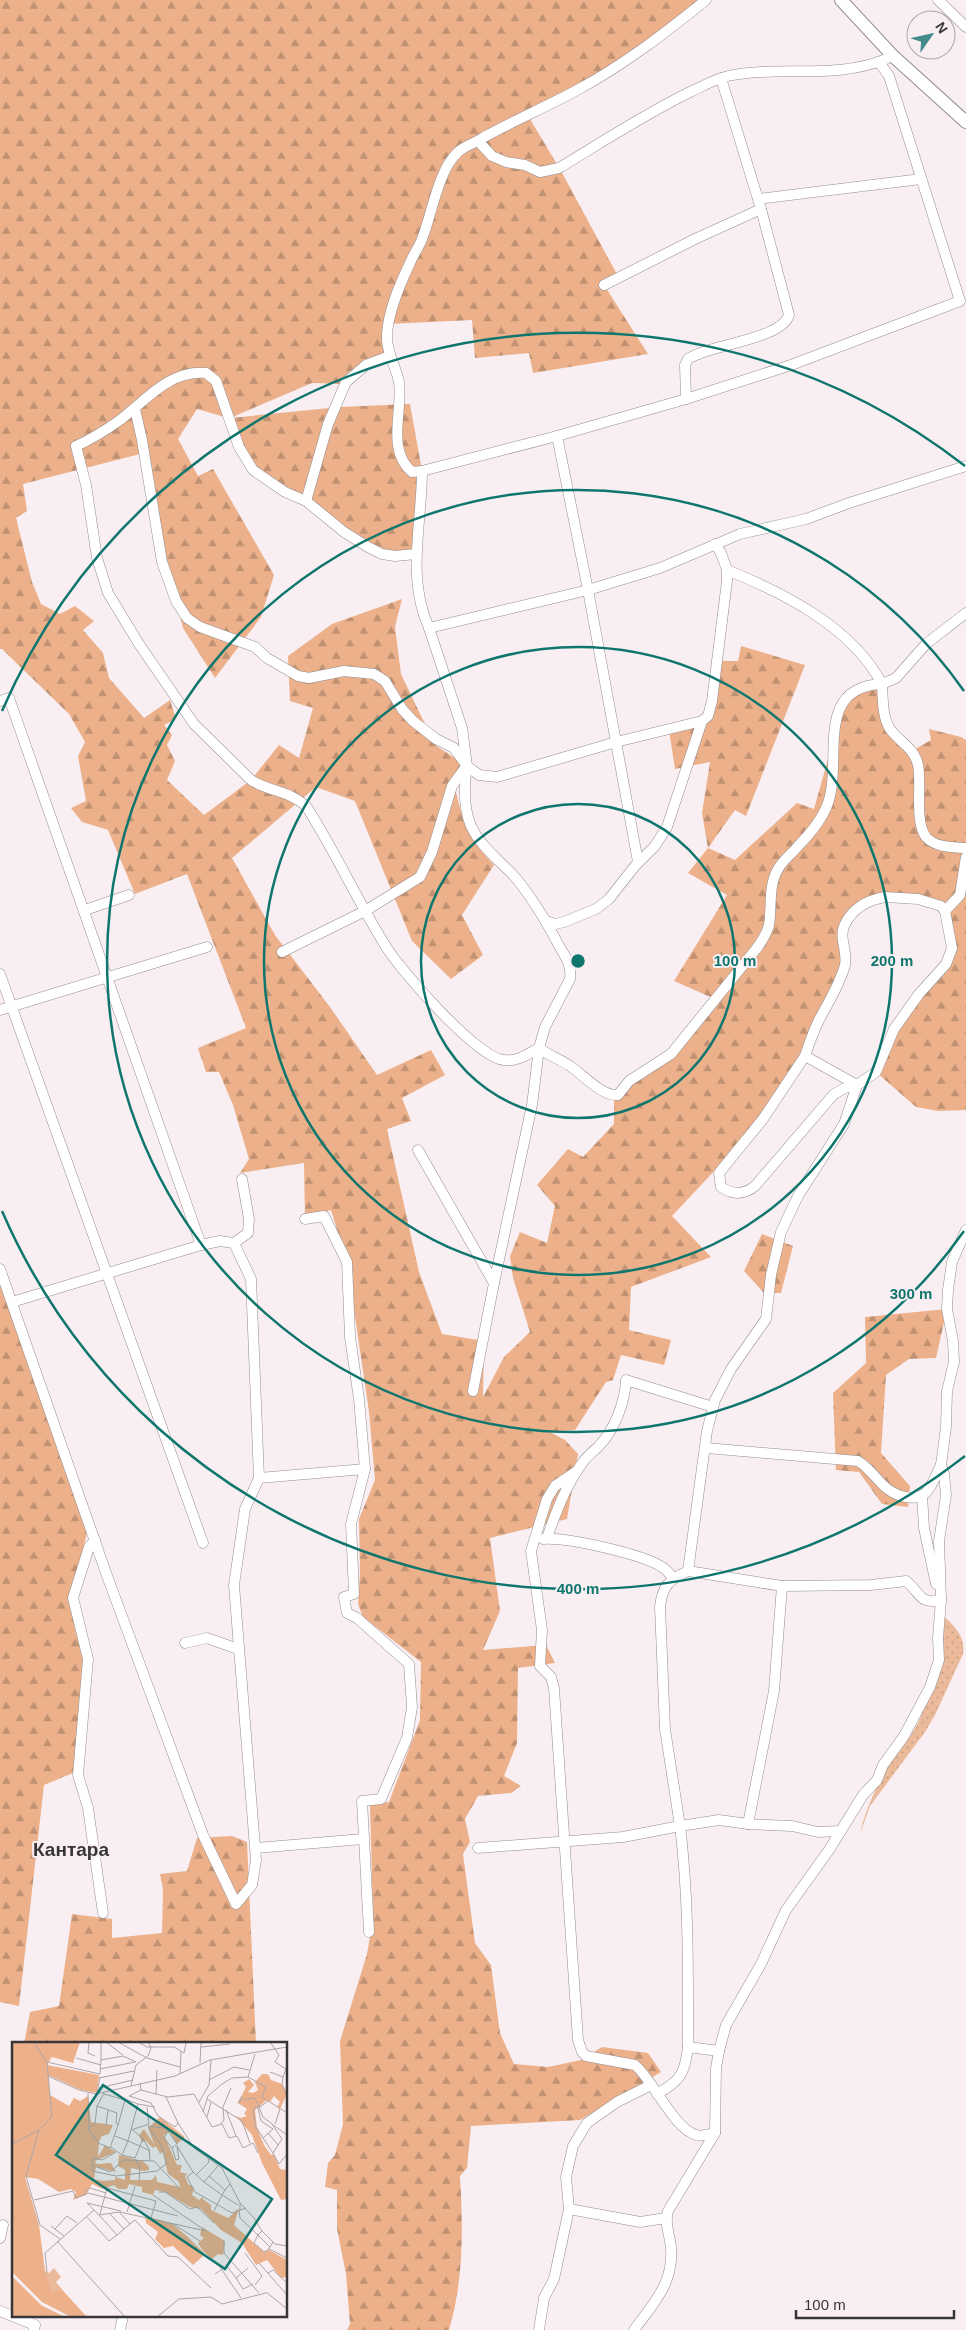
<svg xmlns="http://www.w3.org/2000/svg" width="966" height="2330" font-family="Arial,sans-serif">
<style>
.grass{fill:url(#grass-dots)}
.forest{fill:url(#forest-firs)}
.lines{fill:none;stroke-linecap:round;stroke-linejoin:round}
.minor-casing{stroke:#948c8f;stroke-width:11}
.tertiary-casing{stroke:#948c8f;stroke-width:14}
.minor{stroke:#fff;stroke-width:10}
.tertiary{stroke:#fff;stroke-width:12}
.ring{fill:none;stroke:#0f766e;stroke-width:2.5}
.labels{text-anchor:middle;stroke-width:4;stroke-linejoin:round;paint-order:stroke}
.neighbourhood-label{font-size:19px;font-weight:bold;fill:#383536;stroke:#f9eff3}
.inset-road{fill:none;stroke:#aca5a7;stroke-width:1}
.view{fill:#0f766e;fill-opacity:0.15;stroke:#0f766e;stroke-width:2.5}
.inset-edge{fill:none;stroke:#383536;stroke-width:2.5}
.centre{fill:#0f766e;stroke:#f9eff3;stroke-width:2.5}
.ring-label{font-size:15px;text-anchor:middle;font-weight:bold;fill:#0f766e;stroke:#f9eff3;stroke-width:4;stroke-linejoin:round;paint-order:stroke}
</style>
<defs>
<pattern id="grass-dots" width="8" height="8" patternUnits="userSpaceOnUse" patternTransform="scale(1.25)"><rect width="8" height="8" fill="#ebba9a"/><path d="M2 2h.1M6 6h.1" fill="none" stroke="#caa085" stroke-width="1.8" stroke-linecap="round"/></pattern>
<pattern id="forest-firs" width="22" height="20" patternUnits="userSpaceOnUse" patternTransform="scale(1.25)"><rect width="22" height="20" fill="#ecb18a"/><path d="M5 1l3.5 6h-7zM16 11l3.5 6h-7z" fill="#c09172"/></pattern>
</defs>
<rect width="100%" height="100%" fill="#f9eff3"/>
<path class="grass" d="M939 1610C951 1625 966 1633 963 1654L935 1715 925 1732 870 1806 860 1834C865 1811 876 1787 888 1767 898 1752 910 1739 918 1723 934 1692 940 1644 939 1610Z"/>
<g class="forest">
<path d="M0 0H707L547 111 530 119 561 171 619 278 604 285 648 354 533 373 529 353 475 358 472 320 389 324V351L344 384 312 383 230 418 340 407 410 404 422 471 416 554H382L253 470 228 418 197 409 178 439 198 476 213 469 274 575 261 617 215 678 183 628 176 601 167 582 144 453 23 484 27 511 16 518 32 582 41 604 60 614 75 606 94 621 83 630 103 653 109 678 144 718 170 700 176 719 164 725 172 735 167 745 175 761 167 780 204 815 251 780 279 745 299 758 313 708 290 701 288 656 332 624 402 599 395 627 401 674 435 745 467 766 455 788C463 823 469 838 494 865L462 915 483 955 451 979 412 941 355 801 316 787 232 858 275 935 330 1007 377 1075 431 1050 445 1075 402 1098 411 1121 387 1129 419 1272 442 1334 484 1341 483 1397 504 1357 530 1332 513 1278 510 1256 520 1232 547 1243 555 1206 537 1185 568 1149 583 1157 614 1124V1096L656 1065 715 999 674 981 727 895 688 873 708 848 702 813 710 762 675 769 669 730 702 721 718 661H738L741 646 805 665 746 816 735 810 708 848 735 860 797 803 814 809 845 699 882 684 886 721 912 751 931 740 929 729 961 737 966 740V1110L938 1111 916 1107 876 1072 894 1029 950 956 941 906 875 899 844 925 846 957 805 1056 763 1119 672 1216 711 1257 631 1287 629 1330 671 1340 664 1365 621 1355 613 1380 606 1382 575 1430 550 1432 565 1440 578 1454 567 1519 490 1538 500 1611 483 1650 546 1645 555 1663 518 1668 517 1743 504 1776 521 1786 511 1793 478 1796 465 1819 470 1842 463 1854 475 1943 491 1965 500 2033 514 2064 548 2067 581 2060 602 2047 648 2053 661 2072 580 2120 471 2126 467 2168 460 2176C463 2228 464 2279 449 2330H347L350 2324 346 2274 337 2229V2190L325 2187 328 2163 335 2155 343 2124 340 2041 367 1954 373 1919 370 1805 389 1802 420 1720 421 1662 363 1617 358 1604 360 1573 359 1519 375 1480 369 1412 347 1262 331 1210 305 1219 304 1163 240 1173 249 1159 233 1105 219 1072H206L198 1048 246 1028 187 874 135 894 108 830 82 822 71 808 86 801 78 756 85 742 69 714 2 649H0Z"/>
<polygon points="762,1234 793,1246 781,1293 764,1293 744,1271"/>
<polygon points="0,1270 88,1527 73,1598 84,1663 73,1773 44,1785 19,2006 0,2002"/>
<polygon points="947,1309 936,1358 909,1359 886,1375 881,1453 910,1486 908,1507 882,1504 859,1472 836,1470 833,1393 866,1363 865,1317"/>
<polygon points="232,1836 247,1842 256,2044 24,2044 30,2012 59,2006 72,1914 112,1919 112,1938 162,1933 163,1890 160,1874 187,1871 197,1838"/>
</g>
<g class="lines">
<defs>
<g id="minor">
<polyline points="938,0 966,27"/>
<path d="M721 78 761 209 789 315C781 340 710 344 688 359L685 365 686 399 791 365 960 301 889 76 879 62"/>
<path d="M478 141 492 156 506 162 525 165 540 172 559 168C602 142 645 114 690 92 703 86 715 79 728 76 779 65 836 80 886 59"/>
<polyline points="758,199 921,179"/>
<polyline points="604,285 695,239 761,209"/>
<path d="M686 399 557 436 422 471 412 472C386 450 403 411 399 382 396 366 386 352 387 335 388 311 400 284 410 263 413 255 419 247 422 239 432 214 438 170 458 152 466 145 476 143 484 137 515 120 548 106 579 89 625 64 665 33 706 0"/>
<path d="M135 409 142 440 162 562 176 601 187 618 200 627 255 647 267 658 298 676 309 678 344 671 374 674 385 681 402 709 413 721 436 739 454 748 467 766C464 785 463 807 471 826 480 846 500 861 514 876 532 897 545 919 558 944 565 956 572 965 570 979L545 1027 539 1048 532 1105 494 1283 473 1391"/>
<polyline points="557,436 588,590 660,568 740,534 806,519 849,503 966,466"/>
<path d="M422 471C422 524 406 577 429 628L588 590 616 742 702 721 708 716 712 701 727 581V570"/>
<polyline points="306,501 328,424 346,382 366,365 390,356"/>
<path d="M715 544 721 553 727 570C784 593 852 627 882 684L896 678 926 644 966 613"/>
<path d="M416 554 395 556 382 554 368 547 344 532 306 501 285 492 253 470 239 447 216 381 206 373C169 370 146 400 120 420 106 430 92 439 76 446L86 485 97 558 108 593 139 644 194 724 251 780C270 792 288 790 306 806 335 851 357 900 385 945 399 969 478 1059 504 1060 517 1062 528 1054 539 1048"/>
<polyline points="429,628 462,728 467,766 479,775 497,777 616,742 638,862"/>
<polyline points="0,701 9,698 201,1245"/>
<path d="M885 897 918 899 941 906 945 911 952 948 946 964 919 994 894 1029 876 1072 857 1085 805 1056C809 1044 813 1032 819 1020 828 1003 840 984 845 965 848 951 838 937 845 924 853 908 868 900 885 897Z"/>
<polyline points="85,910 129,895"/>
<polyline points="945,911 960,895 966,857"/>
<polyline points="546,921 555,924 564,922 596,909 609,899 635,866 655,846 667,827 702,721"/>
<polyline points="282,952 365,911 420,877 432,852 452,786 465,768"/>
<polyline points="0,974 203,1543"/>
<polyline points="0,1010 207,947"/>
<path d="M539 1048C549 1056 560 1059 570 1066 582 1074 603 1097 618 1095L629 1081 671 1054 757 948C762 941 767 933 769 925 772 906 768 886 778 869 783 860 792 854 798 846 811 833 822 820 828 803 843 760 813 687 882 684 883 698 882 717 890 729 899 742 914 747 918 765 922 784 914 821 926 837 936 848 953 847 966 848"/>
<path d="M805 1056 763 1119 719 1173 721 1187C733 1195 744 1195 755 1186L834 1094 845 1088 857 1085 844 1124 798 1196 781 1232 771 1275 766 1319 731 1369 715 1400 707 1431 688 1571 782 1586 871 1585 906 1581C921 1593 919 1605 941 1600"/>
<polyline points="418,1150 494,1283"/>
<polyline points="305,1219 324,1216 347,1262 350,1337 359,1399 365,1469 351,1524 354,1594 344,1597 347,1613 357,1618 409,1664 412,1707 407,1738 381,1799 362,1801 369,1932"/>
<polyline points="0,1269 106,1573 203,1835 236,1904 252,1885 256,1860 234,1585 245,1509 259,1478 251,1279 234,1243 248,1233 249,1219 242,1179"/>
<polyline points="12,1302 201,1245 220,1241 234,1243"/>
<path d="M706 1448 858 1461C868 1467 875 1477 883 1485 892 1494 910 1502 923 1495 931 1490 936 1474 941 1465"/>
<path d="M577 1471 555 1486 547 1499 531 1551 542 1630 540 1666 551 1677 554 1688 578 2040 582 2052 586 2056 635 2065C653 2080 674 2129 696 2135 701 2137 709 2134 715 2133"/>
<polyline points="259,1478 365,1469"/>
<polyline points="922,1495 924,1528 936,1584"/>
<path d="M547 1538C556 1512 566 1485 583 1462 587 1456 594 1451 599 1446 615 1429 625 1402 626 1380L713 1407"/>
<path d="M543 1539C567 1537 642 1554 662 1567 667 1570 670 1574 673 1578"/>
<polyline points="95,1540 89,1547 73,1598 88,1659 78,1775 88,1808 103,1913"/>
<path d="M688 1571C669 1579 662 1587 660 1607L665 1729 680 1826 719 1820 748 1824"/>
<polyline points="782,1586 774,1691 748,1824 792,1826 818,1832 840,1831"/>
<polyline points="185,1643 207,1638 238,1649"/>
<polyline points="256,1848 363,1839"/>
<path d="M478 1848 623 1837 680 1826C689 1899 688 1973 688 2047"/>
<polyline points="719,2051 726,2025 761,1964 786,1910 829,1850 863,1795 877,1780 883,1765 904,1736 930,1687 939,1660 938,1638 941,1600 939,1541 946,1495 944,1474 941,1465 946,1427 947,1391 954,1362 953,1341 947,1309 948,1290 952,1262 966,1230"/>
<polyline points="569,2209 640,2222 666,2218"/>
<polyline points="0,2238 3,2225"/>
<polyline points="0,2311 35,2325 34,2330"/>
<polyline points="120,2330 123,2316"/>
<polyline points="539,2330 544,2298 554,2279 569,2209 566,2177 573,2146 587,2123 617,2102 651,2085"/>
<path d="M634 2330C653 2304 674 2283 671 2248 670 2235 664 2223 668 2211L715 2133 716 2068 719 2051 688 2047C685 2074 680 2081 657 2094"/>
</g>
<polyline id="tertiary" points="841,0 893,56 966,122"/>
</defs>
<use href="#minor" class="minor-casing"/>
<use href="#tertiary" class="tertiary-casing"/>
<use href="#minor" class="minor"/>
<use href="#tertiary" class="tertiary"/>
</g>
<g class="ring">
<circle cx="578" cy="961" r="157"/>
<circle cx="578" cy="961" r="314"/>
<path d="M964 1231A471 471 0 1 1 964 691"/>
<path d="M965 1456A628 628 0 0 1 2 1211M2 711A628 628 0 0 1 965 466"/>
</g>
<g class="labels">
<g class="neighbourhood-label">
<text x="71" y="1856">Кантара</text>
</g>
</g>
<g transform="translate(12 2042)">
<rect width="275" height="275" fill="#f9eff3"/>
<path d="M0 0H68L61 21 40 15 35 23 87 33 85 51 69 48 36 33 38 53 57 64 62 56 68 59 76 54 79 80 101 83 97 92 90 94 87 100 86 115 93 103 104 110 83 119 85 122 99 121 104 130 84 125 82 137 90 139 103 138V135L113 138V128L106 124 107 113 131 119 137 125V128L132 129 119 126 118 138H140L144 133 145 140 168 145 167 140 156 132 151 110 148 112 144 104 141 106 134 99 130 100 127 93 132 87 142 102 136 86 148 75 173 95 165 102 158 90 152 93 165 123H170L168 130 176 132 173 134 176 142 182 146 180 153 187 158 192 154 191 157 199 163V168L216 176 227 166 222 183 252 210 257 208 275 218V235L269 236 255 218 244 223 230 201 209 188 189 167 178 165 153 150 143 148 141 153 130 150V145L117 142 115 147H106L102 143 91 147 80 142 74 153 61 158 64 150 59 147 47 150 26 137 13 135 27 183 33 229 75 275H59L30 260 0 230ZM250 32H256L259 38 270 42 275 52 268 67 265 65 268 60 262 54 258 60 255 58 243 68 245 86 252 103 259 113 262 112 268 127 275 128V157L269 158 250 121 240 93 224 74 229 76 235 74 232 72 235 67 226 61 234 45 231 41 237 37 242 43 236 50 241 51 246 48 243 40ZM133 174 159 181 176 195 191 210V214L181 223 161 204 152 206 143 197 146 190 134 181ZM190 185 213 199 211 213 206 212 200 217 191 209 186 201 192 196 188 193ZM0 234 29 263 53 275H0Z" fill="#ecb18a"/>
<path d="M42 226 49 235 44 240 50 247 40 251 33 229 37 231Z" fill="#ebba9a"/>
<path class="inset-road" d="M77 0 76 11 83 14M89 0V18M94 0 111 13M106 0 135 16 168 25M126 0 135 5H162L172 11 174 1M258 0 267 13 263 20 274 27 271 35 258 30M189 5 218 2M64 16 89 23M35 20 88 32 89 18 111 14 124 20M188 21 189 0M124 23 136 14 139 6 136 0M88 27 123 20M168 32 169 9M36 34 67 48 84 52 163 34 198 18 275 5M236 35 254 45 250 55 275 71M271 35 270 42 275 52M87 36 122 29M197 38 222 25 237 28M119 44 124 23M87 46 121 38M129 48 144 52 145 28M76 51 77 88 86 101 98 106 106 83M85 52 88 35M144 52 156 55 182 52 200 85 210 82 217 96 225 94 231 106 241 101 246 111M117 54 139 61 146 74 163 85 166 81 154 55M117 54 129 48 128 41M230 54 226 61 232 57 242 56 248 65 256 59M195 57 230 79 238 101M187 60 197 43 199 18M126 62 143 65M85 64 105 71 104 81 106 83 113 58 92 52M247 65 251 75 260 82 270 97 261 111 244 85 241 69 243 66 245 65H248M246 66 249 79 261 87 251 96M214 68 224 94M191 70 196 54 210 42 220 36 236 35 243 12M195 75 199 60M166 81 182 106 210 126 228 161M209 82 212 78 211 65 219 46M260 82 275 93M263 82 268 67M94 83 96 68M153 84 156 89 152 96 160 106 165 102 156 89M78 85 83 82 85 64 92 51M27 88 14 134 28 183 48 197M119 88 137 82 135 65M256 91 266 103M103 94 116 99 117 95 126 62 113 57M131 97 137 107 138 118M0 102 27 88 40 75 35 21 22 0M99 105 110 113 116 99 128 104 131 97 121 88M160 106 164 118 167 117 165 104 181 130 192 140 206 124M104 110 90 118 81 116 80 129 104 134 145 129 154 122 153 116 149 103 136 84 151 86 152 79M261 111 267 122 275 112M110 113 123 116 128 104 138 109M123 117 128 125 127 139M80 123 98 130 112 118 142 119 168 147M184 133 197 120 196 116M197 134 213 148 218 142M192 140 210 153 213 148M179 143 183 150 220 171 234 166M180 145 175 135 181 130M73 150 78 146 94 151M147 150H153L178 167 185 165 202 181M22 158 61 149 64 156 76 151 166 174M82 168 75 161 109 169M227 168 228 176 246 193 250 189 242 176 228 161V168M202 169 210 153 226 163M108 170 194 189 141 153M115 170 123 144M97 171 112 187M88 172 95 146 144 159M87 173 105 193 118 182M74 174 97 199 105 193M139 176 144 159M161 182 188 199M39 184 52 194M43 187 55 174 65 181M250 189 263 202 275 204M45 199 113 275M212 199V211L247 251M258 205 246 193 242 201 252 210 256 208 258 205 261 200M257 207 275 216M233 211 250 234 243 243M156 214 166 215 199 246M247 221 275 253M206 222 229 256M35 231 33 211 82 168 87 173 107 170 118 182 123 178 156 214M256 231 261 228 275 241M203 232 215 224 224 236 236 226M224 236 231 247 241 242M254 250 275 267M145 275 167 257 199 255 210 262 254 251"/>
<path class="view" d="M91 43 260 157 213 227 44 113Z"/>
<rect width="275" height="275" class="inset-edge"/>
</g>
<circle cx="578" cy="961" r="8" class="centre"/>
<g class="ring-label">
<text x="735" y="966">100 m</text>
<text x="892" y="966">200 m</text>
<text x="911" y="1299">300 m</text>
<text x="578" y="1594">400 m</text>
</g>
<g transform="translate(931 35) rotate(56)"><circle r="24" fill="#f9eff3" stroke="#aca5a7"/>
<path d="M0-4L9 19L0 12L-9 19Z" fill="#448b8b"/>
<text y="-8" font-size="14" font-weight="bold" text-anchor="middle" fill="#383536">N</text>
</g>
<path d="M796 2310v8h158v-8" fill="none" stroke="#383536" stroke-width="2.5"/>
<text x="804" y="2310" font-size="15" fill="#383536" stroke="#f9eff3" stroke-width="4" paint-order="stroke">100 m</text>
</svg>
